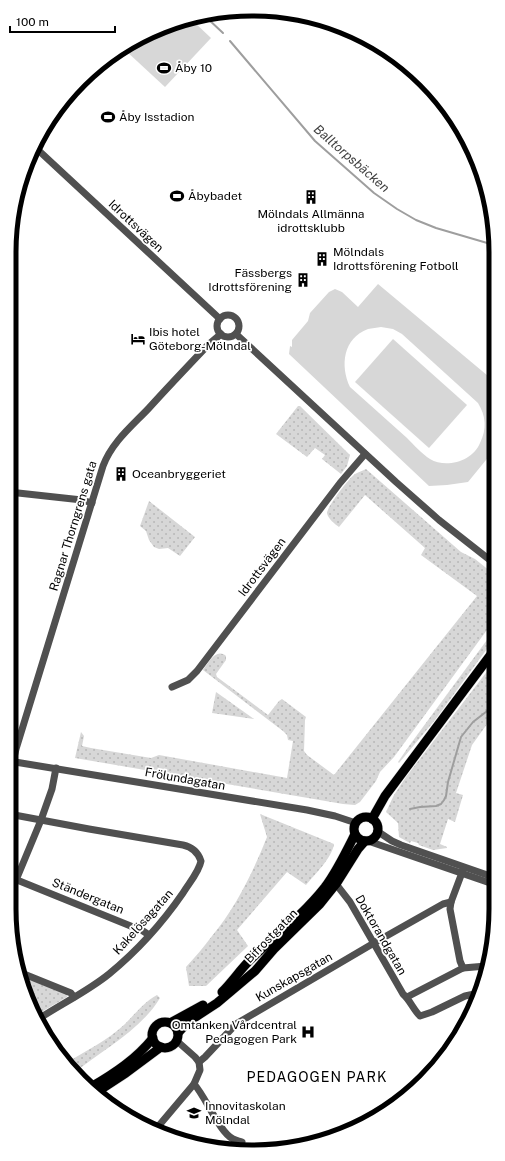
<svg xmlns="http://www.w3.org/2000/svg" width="505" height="1161" font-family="'Public Sans',sans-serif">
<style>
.grass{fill:url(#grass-dots)}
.pitch{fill:#d7d7d7;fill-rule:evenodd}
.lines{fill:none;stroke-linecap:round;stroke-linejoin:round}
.stream{stroke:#9e9e9e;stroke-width:2}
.major-casing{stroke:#dbdbdb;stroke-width:10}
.minor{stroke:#505050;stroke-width:7}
.major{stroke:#000;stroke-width:9}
.labels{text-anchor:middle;stroke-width:3.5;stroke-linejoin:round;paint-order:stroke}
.poi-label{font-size:12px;fill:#000;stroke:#fff;text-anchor:start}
.street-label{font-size:12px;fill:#000;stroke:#fff}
.water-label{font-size:13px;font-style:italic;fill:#3f3f3f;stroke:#fff}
.quarter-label{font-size:14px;letter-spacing:1px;fill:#000;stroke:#fff}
.rim{fill:none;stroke:#000;stroke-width:5}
</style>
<defs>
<pattern id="grass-dots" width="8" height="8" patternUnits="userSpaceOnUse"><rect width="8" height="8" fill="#d7d7d7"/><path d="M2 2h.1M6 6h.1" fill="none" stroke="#b7b7b7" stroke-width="1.8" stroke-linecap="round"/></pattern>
</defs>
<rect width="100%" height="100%" fill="#fff"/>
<g class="grass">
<polygon points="298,406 300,406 350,455 347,466 341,474 322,459 325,455 315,448 307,457 276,434"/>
<path d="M366 469 461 552 475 559 495 575V619L394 757 380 772 376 781 360 802 355 805 343 804 75 758 81 732 84 736 82 746 91 748 151 758 159 755 287 778 293 741 288 740 287 735 283 731 203 670C209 662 216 648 226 656V660L216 674 217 677 268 715 279 701 282 699 306 717 305 720 304 751 307 755 334 775 477 596 421 555 425 548 365 495 339 527C335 524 328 519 327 513 327 507 349 478 355 474 358 472 363 471 366 469Z"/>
<polygon points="149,501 195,537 180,556 168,548 159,549 154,547 149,540 146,531 140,526"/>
<polygon points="495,629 495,638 435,720 399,763 398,762 409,746"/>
<polygon points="495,661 495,713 472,745 456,793 463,795 455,822 448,819 440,844 447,847 447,848 433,850 419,845 418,843 411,841 410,843 399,837 398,823 386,812 394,795 406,777"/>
<polygon points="216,692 254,719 212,713"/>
<path d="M260 814 334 844C332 858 315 874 306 885L287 872 237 930 248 946 206 986H189L186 967C195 957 204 947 212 936 236 907 253 872 267 837Z"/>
<polygon points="20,974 67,993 67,997 38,1014 22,987"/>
<path d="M157 995 160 998C141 1030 102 1050 74 1073L69 1069 66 1063C86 1051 108 1040 125 1024 135 1014 144 1002 157 995Z"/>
</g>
<g class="pitch">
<polygon points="193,21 211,38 165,87 125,50 145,34"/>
<path d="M378 284 494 381 495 449 468 482 447 485 429 486 289 354 290 346 292 347V340L308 321 310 313 329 292 335 289 342 292 358 307ZM381 327 393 329 402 334 478 403C486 416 487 429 480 443 473 461 446 469 430 459 422 454 414 445 407 438 388 421 369 404 350 387 340 366 343 338 368 329 372 328 377 328 381 327Z"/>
<polygon points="393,339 467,405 429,448 355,382"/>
</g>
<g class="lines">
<g class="stream">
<polyline points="207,18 223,33"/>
<polyline points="230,41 315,141 374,193 397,209 416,220 436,228 494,245"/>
<polyline points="410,809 420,807 436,806 441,804 444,800 446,796 448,782 461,737 473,722 491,708 495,691"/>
</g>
<defs>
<g id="major">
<circle cx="366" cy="829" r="12"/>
<polyline points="372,819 385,796 495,649"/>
<path d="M222 992C232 982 240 970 250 960 275 936 303 915 325 887 337 871 346 852 355 834"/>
<circle cx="165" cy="1035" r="13"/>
<polyline points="170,1023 203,1005"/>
<polyline points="178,1033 188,1022 217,1003 255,971 274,949 320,904 336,884 358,849 365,841"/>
<path d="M91 1087C115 1073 136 1059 153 1038"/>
<polyline points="97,1092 126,1073 161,1047"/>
</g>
</defs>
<use href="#major" class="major-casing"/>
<g class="minor">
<polyline points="37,149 220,319"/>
<circle cx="228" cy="326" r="11"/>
<polyline points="236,334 396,482 439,520 495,564"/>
<polyline points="9,492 82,500 92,503"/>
<polyline points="172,687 188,680 197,671 340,483 365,454"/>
<polyline points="9,761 307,810 335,816 356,823"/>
<path d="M13 762 16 749 103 466C112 442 132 426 149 408 168 387 188 366 208 345L221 334"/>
<path d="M9 814 89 829 183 845C192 847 198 852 201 861 199 872 189 883 183 893 163 922 137 951 109 974 88 991 63 1003 40 1018"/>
<polyline points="377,831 392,841 401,845 496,878"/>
<polyline points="368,841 496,885"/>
<polyline points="17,880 143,931 149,935"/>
<path d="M336 884 350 902 403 994C410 1000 413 1009 420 1016L432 1012 465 996 479 993"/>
<polyline points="9,897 41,820 52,789 56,768"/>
<polyline points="463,968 460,961 450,909 451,902 463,870"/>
<polyline points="19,972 71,993 74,997"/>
<polyline points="407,997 463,968 486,966"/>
<polyline points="199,1062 205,1057 236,1024 374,943 443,904 451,902"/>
<path d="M194 1084C206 1097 219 1132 233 1139 235 1140 239 1141 242 1142"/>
<polyline points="156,1129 194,1084 200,1070 199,1062 195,1057 177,1041"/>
</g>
<use href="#major" class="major"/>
</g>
<defs>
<symbol id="stadium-bare" viewBox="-9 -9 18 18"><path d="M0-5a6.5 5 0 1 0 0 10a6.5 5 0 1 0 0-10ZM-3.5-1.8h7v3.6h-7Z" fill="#000" stroke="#fff" stroke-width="2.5" paint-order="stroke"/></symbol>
<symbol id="building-bare" viewBox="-9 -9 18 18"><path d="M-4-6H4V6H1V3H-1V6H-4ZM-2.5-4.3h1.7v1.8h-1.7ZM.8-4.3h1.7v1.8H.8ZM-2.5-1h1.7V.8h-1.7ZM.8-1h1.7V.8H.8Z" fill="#000" stroke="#fff" stroke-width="2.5" paint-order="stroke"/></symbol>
<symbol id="hotel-bare" viewBox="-9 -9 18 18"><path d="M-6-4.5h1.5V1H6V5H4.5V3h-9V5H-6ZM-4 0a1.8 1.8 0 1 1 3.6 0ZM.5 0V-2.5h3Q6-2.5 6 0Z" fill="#000" stroke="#fff" stroke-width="2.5" paint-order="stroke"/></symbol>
<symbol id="hospital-bare" viewBox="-9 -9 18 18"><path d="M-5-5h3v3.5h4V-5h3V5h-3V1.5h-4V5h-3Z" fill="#000" stroke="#fff" stroke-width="2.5" paint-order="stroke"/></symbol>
<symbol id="school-bare" viewBox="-9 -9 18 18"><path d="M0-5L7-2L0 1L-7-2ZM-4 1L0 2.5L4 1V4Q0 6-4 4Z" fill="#000" stroke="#fff" stroke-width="2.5" paint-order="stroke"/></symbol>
</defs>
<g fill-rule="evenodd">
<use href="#stadium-bare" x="154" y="58" width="20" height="20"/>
<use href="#stadium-bare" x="98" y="107" width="20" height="20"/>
<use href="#stadium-bare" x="167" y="186" width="20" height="20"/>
<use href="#building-bare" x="301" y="187" width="20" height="20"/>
<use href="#building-bare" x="312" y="249" width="20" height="20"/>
<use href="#building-bare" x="293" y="270" width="20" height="20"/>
<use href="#hotel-bare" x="128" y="329" width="20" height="20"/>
<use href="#building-bare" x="111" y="464" width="20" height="20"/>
<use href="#hospital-bare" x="298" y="1022" width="20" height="20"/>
<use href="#school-bare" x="184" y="1103" width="20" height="20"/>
</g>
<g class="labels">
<g class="poi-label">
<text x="175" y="72">Åby 10</text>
<text x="119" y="121">Åby Isstadion</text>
<text x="188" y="200">Åbybadet</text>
<text x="311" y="218" text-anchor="middle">Mölndals Allmänna<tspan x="311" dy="14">idrottsklubb</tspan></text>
<text x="333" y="256">Mölndals<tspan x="333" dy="14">Idrottsförening Fotboll</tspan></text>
<text x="292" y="277" text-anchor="end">Fässbergs<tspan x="292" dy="14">Idrottsförening</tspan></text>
<text x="149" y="336">Ibis hotel<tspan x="149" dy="14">Göteborg-Mölndal</tspan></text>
<text x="132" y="478">Oceanbryggeriet</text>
<text x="297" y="1029" text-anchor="end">Omtanken Vårdcentral<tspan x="297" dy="14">Pedagogen Park</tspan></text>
<text x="205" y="1110">Innovitaskolan<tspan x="205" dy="14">Mölndal</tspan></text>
</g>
<g class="street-label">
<text transform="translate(136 226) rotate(43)" y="4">Idrottsvägen</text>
<text transform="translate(73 526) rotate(-73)" y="4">Ragnar Thorngrens gata</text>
<text transform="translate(262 567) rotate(-53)" y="4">Idrottsvägen</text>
<text transform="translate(185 779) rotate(10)" y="4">Frölundagatan</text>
<text transform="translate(88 896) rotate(22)" y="4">Ständergatan</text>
<text transform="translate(143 922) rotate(-48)" y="4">Kakelösagatan</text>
<text transform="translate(381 935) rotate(60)" y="4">Doktorandgatan</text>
<text transform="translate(271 936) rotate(-46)" y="4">Bifrostgatan</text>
<text transform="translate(294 977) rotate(-30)" y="4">Kunskapsgatan</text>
</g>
<g class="water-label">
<text transform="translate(352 158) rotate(41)" y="5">Balltorpsbäcken</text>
</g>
<g class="quarter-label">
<text x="317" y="1082">PEDAGOGEN PARK</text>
</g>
</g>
<path d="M0 0H505V1161H0ZM252 16H253A236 236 0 0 1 489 252V909A236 236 0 0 1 253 1145H252A236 236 0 0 1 16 909V252A236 236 0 0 1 252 16Z" fill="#fff" fill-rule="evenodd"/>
<path class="rim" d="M252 16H253A236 236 0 0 1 489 252V909A236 236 0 0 1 253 1145H252A236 236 0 0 1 16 909V252A236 236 0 0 1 252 16Z"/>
<path d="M10 26v6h105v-6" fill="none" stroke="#000000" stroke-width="2"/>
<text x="16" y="26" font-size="12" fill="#000000" stroke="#ffffff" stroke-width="3" paint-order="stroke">100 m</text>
</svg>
